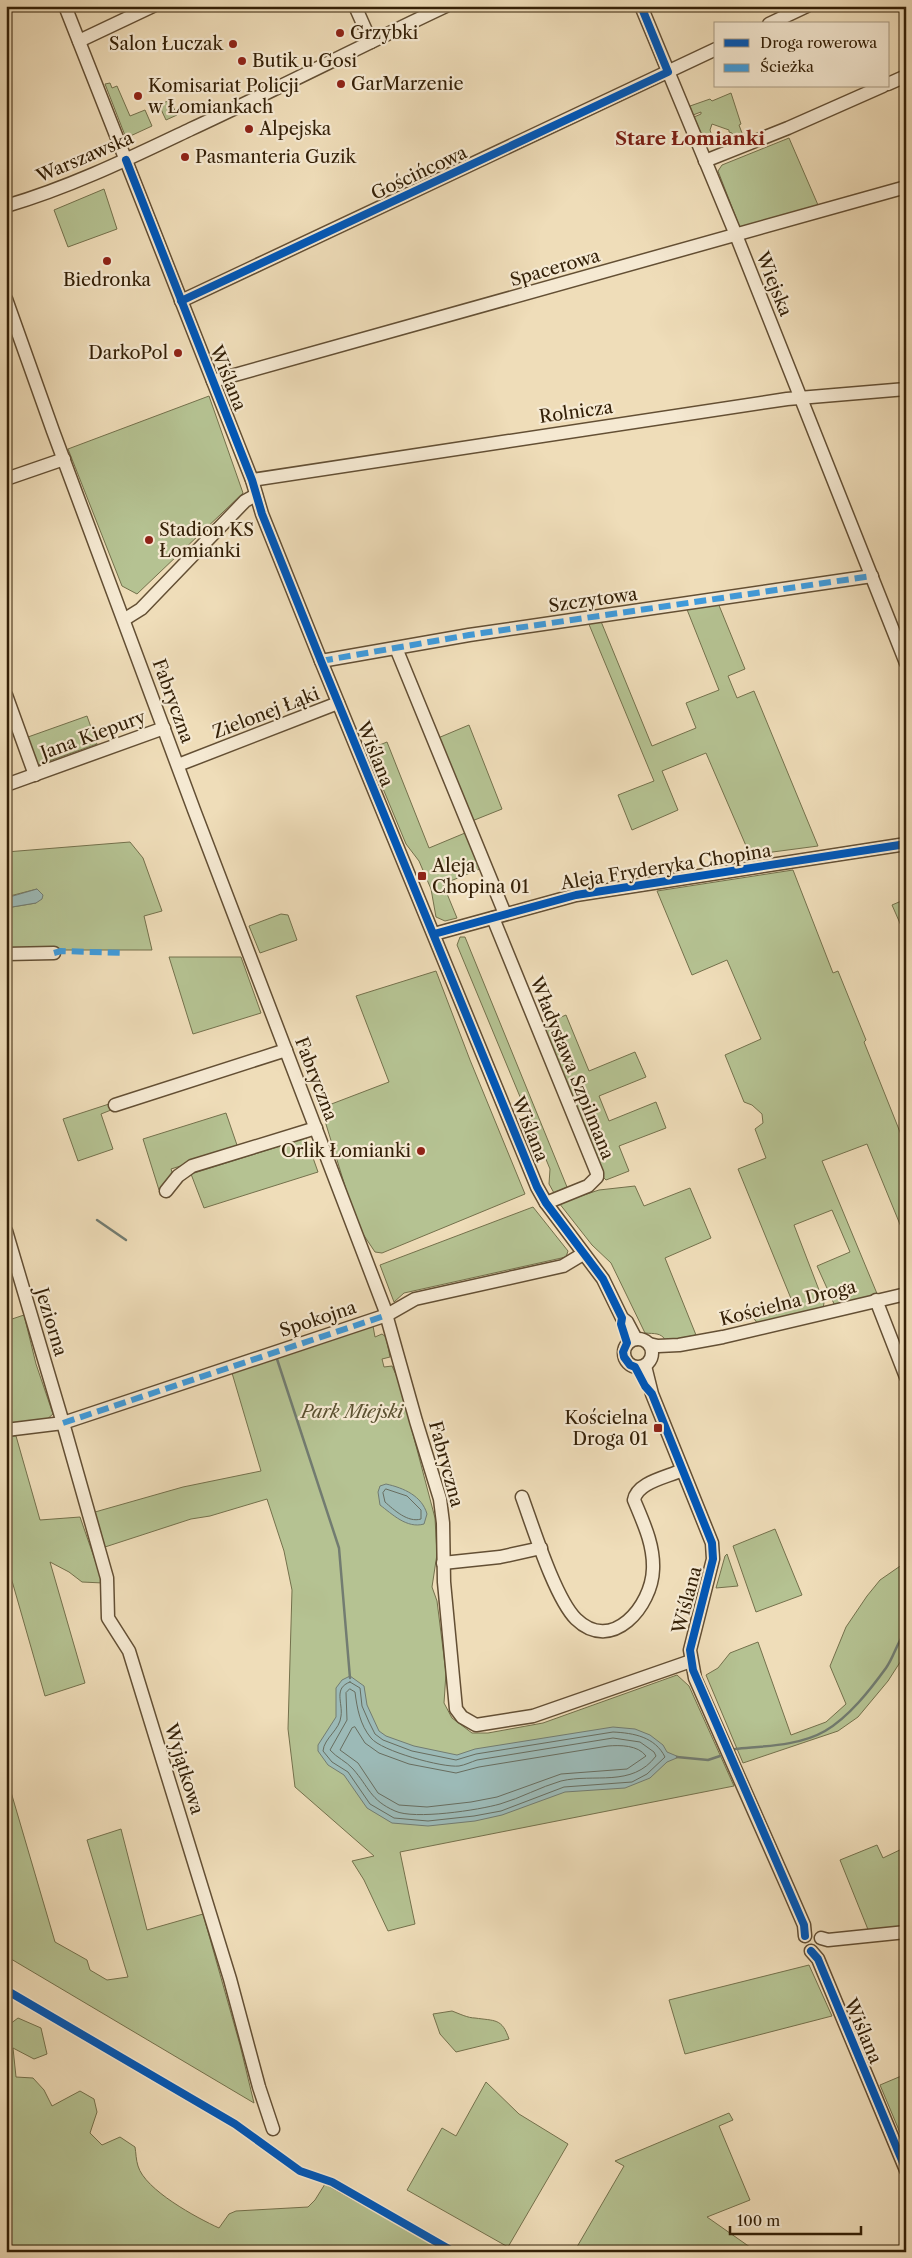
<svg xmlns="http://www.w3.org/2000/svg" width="912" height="2258" font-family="'Libre Caslon Text',serif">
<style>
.green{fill:#b5c292;stroke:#74714c}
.water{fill:#9cbab7;stroke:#727c71}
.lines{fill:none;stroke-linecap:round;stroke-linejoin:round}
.shore{stroke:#686d5f;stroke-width:1}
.stream{stroke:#727c71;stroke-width:2.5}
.minor-casing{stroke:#634f34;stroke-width:15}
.minor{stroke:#f5e9d2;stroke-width:12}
.quiet{stroke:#3e9bdd;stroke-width:6;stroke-dasharray:12 6;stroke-linecap:butt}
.cycleway-casing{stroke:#f5e9d2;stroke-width:11}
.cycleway{stroke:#0057b8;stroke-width:8}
.poi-dot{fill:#8f2418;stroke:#f5e9d2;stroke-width:2}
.labels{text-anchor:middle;stroke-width:4.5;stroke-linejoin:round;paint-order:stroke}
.poi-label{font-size:18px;fill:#342007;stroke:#f5e9d2;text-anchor:start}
.street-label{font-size:18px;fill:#342007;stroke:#f5e9d2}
.park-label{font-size:18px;font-style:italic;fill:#5b5131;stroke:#f5e9d2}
.neighbourhood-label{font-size:19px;font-weight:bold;fill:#7a1f14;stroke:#f5e9d2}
</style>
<rect width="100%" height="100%" fill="#efddb9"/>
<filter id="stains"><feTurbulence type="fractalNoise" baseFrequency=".004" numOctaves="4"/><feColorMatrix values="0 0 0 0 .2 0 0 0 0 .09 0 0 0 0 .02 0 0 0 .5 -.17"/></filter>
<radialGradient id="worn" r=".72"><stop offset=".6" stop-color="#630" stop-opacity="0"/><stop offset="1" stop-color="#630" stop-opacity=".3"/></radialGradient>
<g class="green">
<polygon points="110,83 112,88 117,86 130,116 145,110 152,126 126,138 105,84"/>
<polygon points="731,93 741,124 739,125 742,133 733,136 732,133 729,132 729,130 712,124 710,130 712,136 723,139 707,147 694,117 701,114 701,112 693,115 690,106 710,99 712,101"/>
<polygon points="170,100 177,115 166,120 159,105"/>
<polygon points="789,138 818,205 740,228 718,171 722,165"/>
<polygon points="104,189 117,229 68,247 54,210"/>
<polygon points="209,396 243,493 137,594 122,586 68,449"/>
<polygon points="718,603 745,669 728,676 737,698 754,691 818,846 750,855 706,753 662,771 678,810 632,830 618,795 654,781 588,622 600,619 652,746 696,728 686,703 719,690 686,607"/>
<polygon points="87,716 97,744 38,765 28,737"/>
<polygon points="469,725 502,809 472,821 438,738"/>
<polygon points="387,742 429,848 465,833 480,869 443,884 457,918 445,921 436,917 431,889 419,861 406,844 367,750"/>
<polygon points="130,842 143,858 162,911 144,916 152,950 6,950 6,908 36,903 37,889 6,897 6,852"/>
<polygon points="793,870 833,973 838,971 866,1040 864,1042 906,1147 906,1239 867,1144 822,1161 878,1296 835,1306 817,1266 850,1252 832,1210 794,1225 824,1303 823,1308 758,1324 749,1312 792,1301 738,1169 766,1158 755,1129 763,1123 762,1114 752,1105 744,1102 725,1055 761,1039 727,960 692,975 657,891"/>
<polygon points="906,899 906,937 892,905"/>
<polygon points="281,914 288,915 297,940 260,953 249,926"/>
<polygon points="460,937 465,937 567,1187 554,1193 549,1184 550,1169 457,945"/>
<polygon points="169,957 241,957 261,1013 193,1034"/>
<polygon points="436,971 470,1060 525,1194 382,1253 375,1252 357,1225 321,1108 389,1082 356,996"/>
<polygon points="566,1015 589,1071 635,1052 646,1077 599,1096 609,1121 656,1102 666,1128 619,1146 629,1171 606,1180 600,1174 540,1026"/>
<polygon points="109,1104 111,1110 101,1114 113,1149 78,1161 63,1119"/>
<polygon points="226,1113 238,1148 171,1169 173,1175 159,1190 143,1139"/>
<polygon points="306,1138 318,1172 204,1208 191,1174"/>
<path d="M635 1186 644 1206 690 1188 711 1238 665 1258 696 1335 666 1341C661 1332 654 1334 645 1333L611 1263 592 1245 559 1203 599 1190Z"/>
<polygon points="533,1207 568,1251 566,1257 404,1293 394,1302 380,1265"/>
<polygon points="24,1315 36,1364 53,1414 46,1420 6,1423 6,1321"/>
<polygon points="373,1326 375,1337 382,1334 386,1337 390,1357 382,1359 384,1367 392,1366 399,1381 435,1518 437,1554 432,1587 437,1601 446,1673 444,1703 452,1718 472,1733 488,1733 543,1723 677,1675 689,1686 734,1786 400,1852 415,1924 388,1931 364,1880 352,1861 374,1856 295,1787 288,1729 292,1590 284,1551 267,1499 210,1516 191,1519 105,1547 95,1512 183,1487 261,1471 232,1373"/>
<polygon points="6,1436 16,1436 40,1520 80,1517 103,1583 82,1582 69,1572 50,1562 85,1683 45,1696 6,1560"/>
<polygon points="775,1529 802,1595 756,1612 733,1546"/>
<polygon points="727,1554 738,1586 716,1588 725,1556"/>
<polygon points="906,1562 906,1653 888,1681 858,1717 838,1731 743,1763 706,1675 718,1668 730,1653 758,1642 791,1735 826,1722 846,1704 830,1666 846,1627 867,1596 880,1580"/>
<polygon points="6,1775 55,1942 87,1960 90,1970 107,1980 128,1977 87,1840 121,1829 147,1930 203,1914 240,2045 254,2103 6,1956"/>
<polygon points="877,1845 883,1858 906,1847 906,1928 869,1932 840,1860"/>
<polygon points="809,1965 832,2016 685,2054 669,2000"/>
<path d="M452 2011C460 2014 468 2018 475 2018 495 2021 502 2018 509 2039L456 2052 440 2034 433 2014Z"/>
<path d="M18 2018 41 2028 47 2054 34 2059 13 2048 16 2077 33 2078 44 2090 52 2106 80 2091 94 2099 97 2112 90 2133 102 2145 120 2137 135 2147C136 2153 136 2160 138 2166 145 2190 197 2218 219 2228L229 2214 236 2211 308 2207 315 2200 325 2184 446 2252H6V2027Z"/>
<polygon points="906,2074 906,2147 880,2085"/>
<polygon points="486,2082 519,2114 568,2144 508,2247 407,2190 442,2128 456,2136"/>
<polygon points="729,2113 733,2120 719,2126 750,2200 707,2217 757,2252 574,2252 624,2166 615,2161"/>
</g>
<g class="water">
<polygon points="37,889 43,895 42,899 36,903 6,908 6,898"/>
<path d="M386 1484C404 1488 422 1496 427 1514L424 1524C407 1529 392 1514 380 1505L378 1492 380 1486Z"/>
<polygon points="350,1676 364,1686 367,1705 379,1731 386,1736 414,1746 457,1755 475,1749 613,1727 635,1729 650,1735 663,1745 667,1752 679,1757 667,1762 650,1778 625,1788 565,1792 502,1815 475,1821 428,1826 392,1823 367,1808 344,1775 328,1765 318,1751 318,1745 336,1717 336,1688 342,1680"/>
</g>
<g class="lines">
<g class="shore">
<path d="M386 1489 407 1496 421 1510V1519C408 1523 394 1510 385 1502L383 1493Z"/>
<path d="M350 1682 360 1688 362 1706 369 1722 375 1734 383 1740 412 1751 456 1760 476 1754 613 1732C634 1733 655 1737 665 1757L647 1774 632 1782 564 1787 501 1811 474 1816 428 1821 394 1818 370 1804 348 1772 332 1762 323 1751C324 1738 340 1730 341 1716 343 1703 333 1688 350 1682Z"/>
<path d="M350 1689 355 1692C357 1708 360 1725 371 1738 381 1751 443 1768 459 1766 465 1765 471 1762 477 1760L613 1738 640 1742 654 1752 656 1756C632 1788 594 1773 561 1781 540 1787 521 1798 500 1804 479 1810 414 1820 395 1811 370 1800 369 1787 353 1769 346 1761 337 1758 330 1750L347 1720 346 1693Z"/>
<path d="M355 1727 365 1743 379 1753 409 1764 456 1773 479 1767 608 1746C620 1745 638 1745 646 1756L627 1769 561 1774 497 1797 471 1802 427 1807 399 1805 378 1793 358 1763 340 1750 352 1728Z"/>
</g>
<g class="stream">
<polyline points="97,1220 126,1240"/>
<polyline points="277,1359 339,1548 350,1678"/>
<path d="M735 1749C764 1746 799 1746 825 1731 849 1717 870 1690 886 1668 894 1657 897 1642 906 1631"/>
<polyline points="677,1757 708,1760 720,1756"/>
</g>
<defs>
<g id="minor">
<polyline points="65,6 252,480 262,514 321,661 537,1187 546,1203 603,1279 622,1318 627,1322 636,1339"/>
<polyline points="355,6 371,42"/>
<polyline points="641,6 736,235 906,663"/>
<polyline points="769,24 807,6"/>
<polyline points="79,41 153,6"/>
<polyline points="888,84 906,76"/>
<polyline points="705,161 788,128 883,86"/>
<path d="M6 206C71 187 130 158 191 129 277 89 361 46 446 6"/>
<polyline points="6,299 53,431 194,810 384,1307 416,1421 440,1499 443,1523 444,1582 456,1709 462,1717 476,1725 533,1716 691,1661"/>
<polyline points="181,301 716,49"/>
<polyline points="213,381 906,187"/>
<polyline points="6,479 64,459"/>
<polyline points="252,480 787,399 906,389"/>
<polyline points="125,619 141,609 245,501 256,495"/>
<polyline points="396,648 505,914"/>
<polyline points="321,661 469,635 872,576"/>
<polyline points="6,695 35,775"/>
<polyline points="178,765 338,703"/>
<polyline points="6,785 164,728"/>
<polyline points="493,918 597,1173 597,1177 588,1186 546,1203"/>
<polyline points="434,934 576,895 906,844"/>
<polyline points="6,954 54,953"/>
<polyline points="115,1105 286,1050"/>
<polyline points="166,1191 178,1176 192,1166 316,1128"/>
<polyline points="6,1231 63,1423 107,1578 108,1618 129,1651 230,1979 259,2087 273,2129"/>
<polyline points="876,1300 906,1377"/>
<circle cx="638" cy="1353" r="14"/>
<polyline points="649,1344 658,1346 679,1345 723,1337 906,1294"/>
<polyline points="645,1366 652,1394 712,1543 713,1559 690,1650 695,1678 787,1886 804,1925 805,1936"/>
<polyline points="6,1430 63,1423 387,1315 415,1299 563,1266 583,1254"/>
<path d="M522 1497C533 1527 555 1598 576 1619 612 1654 652 1606 653 1569 654 1544 643 1522 634 1500 637 1482 668 1477 682 1470"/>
<polyline points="443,1563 500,1557 541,1548"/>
<polyline points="821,1938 828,1940 906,1932"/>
<polyline points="811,1951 818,1959 906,2170"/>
</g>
</defs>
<use href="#minor" class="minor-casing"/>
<use href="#minor" class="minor"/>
<g class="quiet">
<polyline points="321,661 469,635 872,576"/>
<polyline points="54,953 61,951 125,953"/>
<polyline points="63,1423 387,1315"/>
</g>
<defs>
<g id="cycleway">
<polyline points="126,160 252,480 262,514 321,661 537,1187 546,1203 603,1279 622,1318 621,1324 627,1343 623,1352 624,1357 630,1365 635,1367 645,1386 652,1394 712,1543 713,1559 690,1650 693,1670 787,1886 804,1925 805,1936"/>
<polyline points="181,301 668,72 641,6"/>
<polyline points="434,934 576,895 906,844"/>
<polyline points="811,1951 818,1959 906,2170"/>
<polyline points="6,1990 235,2124 300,2171 332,2182 454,2252"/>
</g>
</defs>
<use href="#cycleway" class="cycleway-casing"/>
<use href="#cycleway" class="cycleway"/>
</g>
<g class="poi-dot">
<circle cx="340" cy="33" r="5"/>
<circle cx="233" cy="44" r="5"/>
<circle cx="242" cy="61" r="5"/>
<circle cx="341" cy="84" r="5"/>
<circle cx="138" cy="96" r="5"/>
<circle cx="249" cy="129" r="5"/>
<circle cx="185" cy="157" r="5"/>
<circle cx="107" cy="261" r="5"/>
<circle cx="178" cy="353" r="5"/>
<circle cx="149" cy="540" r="5"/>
<rect x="417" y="871" width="10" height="10" rx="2.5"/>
<circle cx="421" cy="1151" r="5"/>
<rect x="653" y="1423" width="10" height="10" rx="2.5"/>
</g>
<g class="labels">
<g class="poi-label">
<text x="350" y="39">Grzybki</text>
<text x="223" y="50" text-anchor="end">Salon Łuczak</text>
<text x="252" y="67">Butik u Gosi</text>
<text x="351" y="90">GarMarzenie</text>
<text x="148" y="92">Komisariat Policji<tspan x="148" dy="21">w Łomiankach</tspan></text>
<text x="259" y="135">Alpejska</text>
<text x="195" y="163">Pasmanteria Guzik</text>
<text x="107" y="286" text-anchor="middle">Biedronka</text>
<text x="168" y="359" text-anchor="end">DarkoPol</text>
<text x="159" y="536">Stadion KS<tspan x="159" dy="21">Łomianki</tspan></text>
<text x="432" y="872">Aleja<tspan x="432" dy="21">Chopina 01</tspan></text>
<text x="411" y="1157" text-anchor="end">Orlik Łomianki</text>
<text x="648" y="1424" text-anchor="end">Kościelna<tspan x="648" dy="21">Droga 01</tspan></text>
</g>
<g class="street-label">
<text transform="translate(85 157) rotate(-23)" y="6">Warszawska</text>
<text transform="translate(419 173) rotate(-25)" y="6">Gościńcowa</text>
<text transform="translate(555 268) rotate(-16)" y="6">Spacerowa</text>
<text transform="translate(774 284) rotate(68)" y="6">Wiejska</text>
<text transform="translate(228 378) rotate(68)" y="6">Wiślana</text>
<text transform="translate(576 412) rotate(-8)" y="6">Rolnicza</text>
<text transform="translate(593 600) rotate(-8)" y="6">Szczytowa</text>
<text transform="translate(173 701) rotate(70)" y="6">Fabryczna</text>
<text transform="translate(266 713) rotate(-21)" y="6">Zielonej Łąki</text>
<text transform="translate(93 735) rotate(-20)" y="6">Jana Kiepury</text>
<text transform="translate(375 754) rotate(68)" y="6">Wiślana</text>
<text transform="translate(666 867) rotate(-9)" y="6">Aleja Fryderyka Chopina</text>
<text transform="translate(572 1068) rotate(68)" y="6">Władysława Szpilmana</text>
<text transform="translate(316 1079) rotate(69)" y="6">Fabryczna</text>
<text transform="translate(530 1129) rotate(68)" y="6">Wiślana</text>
<text transform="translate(788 1303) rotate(-14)" y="6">Kościelna Droga</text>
<text transform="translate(318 1319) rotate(-18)" y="6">Spokojna</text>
<text transform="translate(51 1322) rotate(73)" y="6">Jeziorna</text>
<text transform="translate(446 1464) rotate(75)" y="6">Fabryczna</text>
<text transform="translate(687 1600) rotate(-75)" y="6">Wiślana</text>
<text transform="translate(184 1769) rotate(73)" y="6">Wyjątkowa</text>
<text transform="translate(863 2031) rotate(67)" y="6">Wiślana</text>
</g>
<g class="park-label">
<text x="352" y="1418">Park Miejski</text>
</g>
<g class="neighbourhood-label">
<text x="690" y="145">Stare Łomianki</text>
</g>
</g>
<rect width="912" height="2258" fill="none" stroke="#efddb9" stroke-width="25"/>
<rect x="8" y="8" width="897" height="2243" fill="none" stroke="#342007" stroke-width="2.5"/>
<rect x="12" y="12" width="887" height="2233" fill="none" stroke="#342007"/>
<rect x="714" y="22" width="175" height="65" fill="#f5e9d2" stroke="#a89981"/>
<rect x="724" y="39" width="25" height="8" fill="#0057b8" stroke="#a89981"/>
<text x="760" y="48" font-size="15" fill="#342007">Droga rowerowa</text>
<rect x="724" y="64" width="25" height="8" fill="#3e9bdd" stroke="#a89981"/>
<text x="760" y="72" font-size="15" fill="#342007">Ścieżka</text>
<path d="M730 2226v8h131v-8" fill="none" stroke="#342007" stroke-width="2.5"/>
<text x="737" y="2226" font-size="15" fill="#342007" stroke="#f5e9d2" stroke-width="4" paint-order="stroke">100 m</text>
<rect width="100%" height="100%" filter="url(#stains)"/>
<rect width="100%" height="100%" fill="url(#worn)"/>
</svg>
